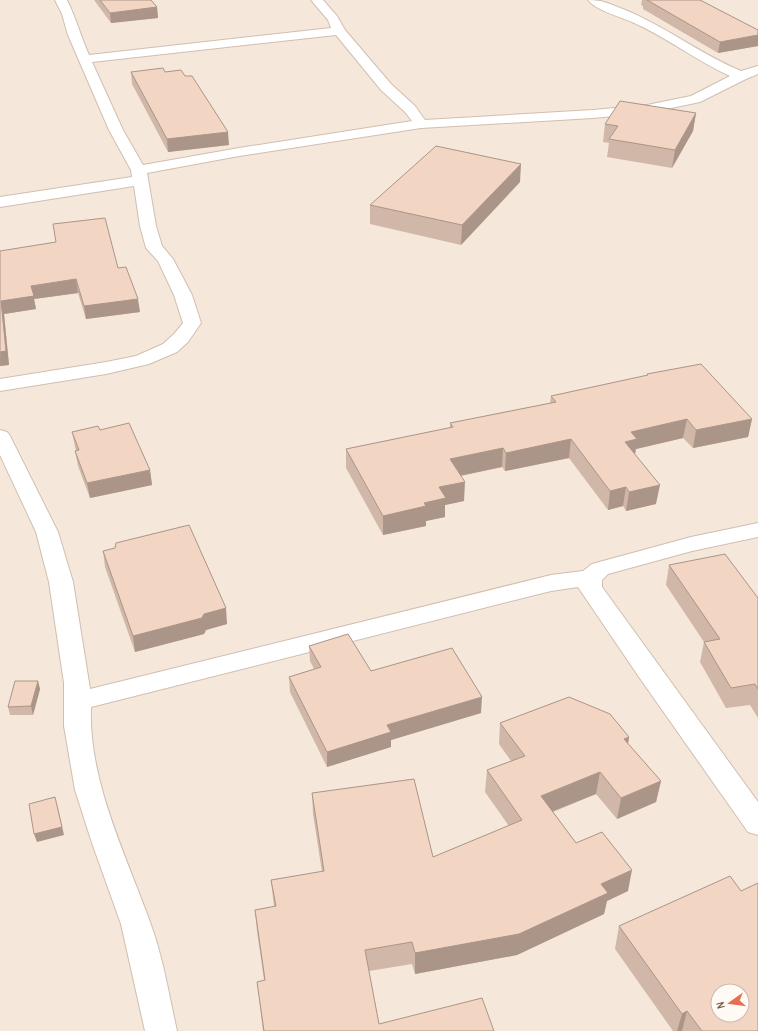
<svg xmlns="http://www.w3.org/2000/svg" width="758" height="1031" font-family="'Archivo Narrow',sans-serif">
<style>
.residential{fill:#f5e8da;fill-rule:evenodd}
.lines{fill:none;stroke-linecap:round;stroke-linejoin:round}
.minor-casing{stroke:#d1beb0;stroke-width:2}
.minor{fill:#fff;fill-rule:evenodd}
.wall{fill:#d1b7a8}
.shaded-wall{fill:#aa9588}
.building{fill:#f3d5c3;stroke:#aa9588;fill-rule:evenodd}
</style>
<rect width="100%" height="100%" fill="#fdf6ec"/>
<path class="residential" d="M0 0H758V1031H0ZM718 991H742V1015H718Z"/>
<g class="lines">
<defs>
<g id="minor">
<path d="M55 0H67C76 18 81 37 89 55L331 28 328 20 311 0H323L337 16 345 30 391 84 415 106 425 120 593 110 647 105 691 96 730 76C696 61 667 37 632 22 621 17 595 10 588 0 604 0 609 4 623 9 665 26 700 54 741 71L758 66V74L746 79 700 102 647 113 593 118 421 128 239 156 147 173 156 226 162 246 173 259 192 295 201 323 188 342 177 352 149 364 106 374 0 391V379L106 362 136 356 163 344 174 334 183 323 174 295 158 261 146 248 140 226 134 186 0 207V197L132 177 131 170 109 130 68 35 62 14ZM336 35 381 90 405 112 412 121 239 148 143 165 123 130 92 62Z"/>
<path d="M0 430 7 432 10 436 58 532 73 582 90 689 551 575 583 571 592 564 691 537 758 523V537L692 551 608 574 602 580V587L758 802V835L748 832 639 677 578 587 551 591 91 707C88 780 126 855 150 922 163 957 169 995 177 1031H145L121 924 92 843 75 790 64 726V683L49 582 36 532 0 455Z"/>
</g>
</defs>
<use href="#minor" class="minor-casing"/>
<use href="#minor" class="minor"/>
</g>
<g class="wall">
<polygon points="94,0 151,0 157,7 158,18 111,23"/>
<polygon points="642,0 700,0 758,30 758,46 718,53 643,9 643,6 641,5"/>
<polygon points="131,72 165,72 229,145 168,152 132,84"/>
<polygon points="696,113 693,131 672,168 607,157 609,143 603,142 605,124"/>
<polygon points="520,182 461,245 370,224 370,205"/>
<polygon points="0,251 118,268 140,312 86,319 78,293 34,299 36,309 4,314 9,365 0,366"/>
<polygon points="647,374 752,419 748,437 693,448 683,438 636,449 635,455 656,504 626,511 623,506 608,510 569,458 505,471 502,467 461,476 464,501 445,505 445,517 426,521 426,526 383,535 346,468 346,449 450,428 450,423 550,403 551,396 647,376"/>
<polygon points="100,430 150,470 152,485 90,498 78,466 75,451 76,451 75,447 72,432"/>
<polygon points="103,551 227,624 206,630 204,634 135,652 105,567"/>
<polygon points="669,565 758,598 758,718 750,705 726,708 700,662 704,642 666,585"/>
<polygon points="309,646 371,671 481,713 391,740 391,747 327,767 290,692 289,677 314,669 310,661"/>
<polygon points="38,681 40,689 33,715 10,715 8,707"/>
<polygon points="500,723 629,737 628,744 661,781 656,802 617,819 596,794 553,812 576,843 628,891 607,901 604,914 517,955 415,974 412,964 369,971 379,1024 494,1031 263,1031 257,982 264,980 257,931 255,910 274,907 271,880 322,872 313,814 312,793 433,857 509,826 485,792 487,770 511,761 499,744"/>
<polygon points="741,891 758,1031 673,1031 615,949 619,926"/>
</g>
<g class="shaded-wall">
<polygon points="157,7 158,18 111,23 110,13"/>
<polygon points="758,35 758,46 718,53 720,42"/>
<polygon points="696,113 693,131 672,168 675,150"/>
<polygon points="228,132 229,145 168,152 167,139"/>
<polygon points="521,164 520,182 461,245 462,225"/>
<polygon points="76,279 78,293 34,299 36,309 4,314 9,365 0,366 1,301 31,286"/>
<polygon points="138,299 140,312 86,319 84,306"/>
<polygon points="687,419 683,438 636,449 634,458 625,442 631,432"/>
<polygon points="752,419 748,437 693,448 696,430"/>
<polygon points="571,439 569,458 505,471 506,453"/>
<polygon points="503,448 502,467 449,478 450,459"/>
<polygon points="150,470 152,485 90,498 87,483"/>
<polygon points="465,482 464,501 445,505 445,517 426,521 426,526 383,535 383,516 424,503 439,487"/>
<polygon points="660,485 656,504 626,511 629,492"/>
<polygon points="626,487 623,506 608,510 610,491"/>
<polygon points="226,608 227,624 206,630 204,634 135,652 133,636 204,614"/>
<polygon points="38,681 40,689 33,715 31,706"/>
<polygon points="482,697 481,713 391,740 391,747 327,767 327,752 387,725"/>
<polygon points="629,737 626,758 624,739"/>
<polygon points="600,772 596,794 538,817 541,796"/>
<polygon points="661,781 656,802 617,819 621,798"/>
<polygon points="57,805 64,835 37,842 34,834"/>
<polygon points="632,870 628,891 607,901 604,914 517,955 415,974 415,953 601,884"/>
<polygon points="687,1011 682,1031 677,1031 682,1014"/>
</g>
<g class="building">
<polygon points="100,0 151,0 157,7 110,13"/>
<polygon points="647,0 700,0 758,30 758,35 720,42"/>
<polygon points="163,68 165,72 181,70 185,76 192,76 228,132 167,139 131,72"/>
<polygon points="620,101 696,113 675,150 609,139 618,126 605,124"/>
<polygon points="436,146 521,164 462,225 370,205"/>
<polygon points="105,218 118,268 126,267 138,299 84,306 76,279 31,286 34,296 1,301 6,351 0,352 0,251 56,242 53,224"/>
<polygon points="701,364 752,419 696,430 687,419 631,432 637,439 625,442 660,485 629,492 626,487 610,491 571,439 506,453 503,448 450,459 465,482 439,487 446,498 424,503 426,506 383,516 346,449 453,427 450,423 556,402 551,396 648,375 647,374"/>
<polygon points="129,423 150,470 87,483 75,451 79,450 72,432 98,426 100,430"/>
<polygon points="189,525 226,608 204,614 202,618 133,636 103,551 115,548 116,543"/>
<polygon points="725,554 758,598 758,689 755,684 731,688 704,642 720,639 669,565"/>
<polygon points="348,634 371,671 452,648 482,697 387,725 391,732 327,752 289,677 321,667 309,646"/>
<polygon points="15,681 38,681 31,706 8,707"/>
<polygon points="569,697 610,714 629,737 624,739 661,781 621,798 600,772 541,796 576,843 602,832 632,870 601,884 608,893 519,934 415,953 412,942 365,950 379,1024 482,998 494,1031 264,1031 257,982 265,980 255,910 276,906 271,880 324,871 312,793 414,779 433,857 522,820 487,770 525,756 500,723"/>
<polygon points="55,797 62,827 34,834 29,804"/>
<path d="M730 876 741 891 758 883V1031H702L687 1011 682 1014 619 926ZM718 991H742V1015H718Z"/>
</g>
<g transform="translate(730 1003) rotate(256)"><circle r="19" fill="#fffaf3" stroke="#cabbb1"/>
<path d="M0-3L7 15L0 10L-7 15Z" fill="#e76f51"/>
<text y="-6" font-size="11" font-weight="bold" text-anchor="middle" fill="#7a5c4d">N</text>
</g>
</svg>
